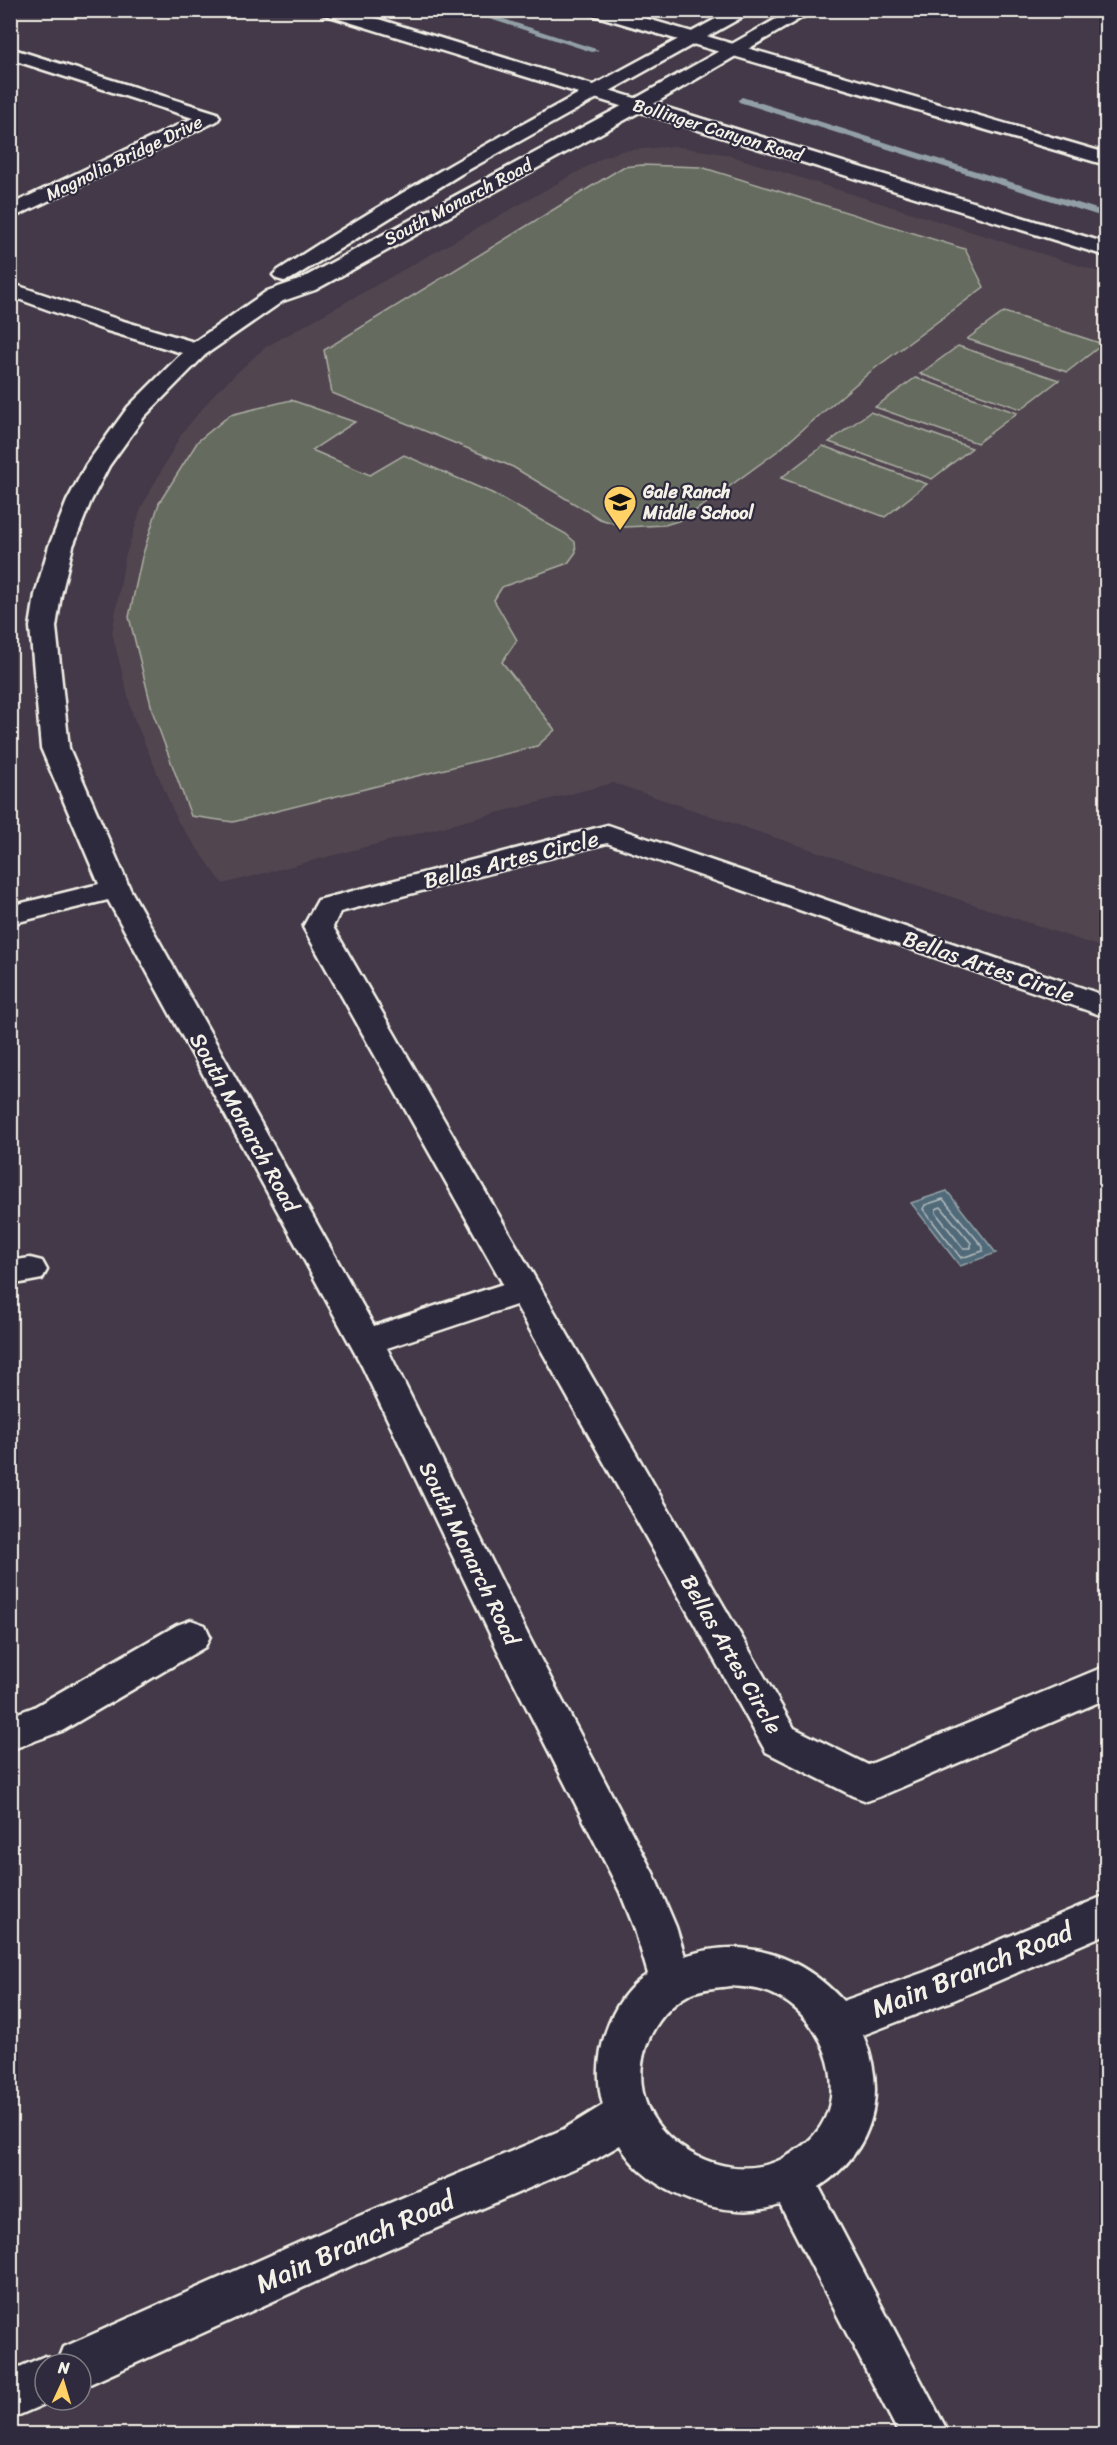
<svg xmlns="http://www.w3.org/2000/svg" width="1117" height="2445" font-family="Sriracha,sans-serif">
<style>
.built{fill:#51444f}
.green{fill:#656c5f;stroke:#acaea4;stroke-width:1.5}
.water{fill:#516a7a;stroke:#92a0a6;stroke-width:1.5}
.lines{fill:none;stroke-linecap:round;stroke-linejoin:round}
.shore{stroke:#b3bbbc;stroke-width:1.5}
.stream{fill:#92a0a6;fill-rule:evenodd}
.minor-casing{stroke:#f4f1e8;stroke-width:5}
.major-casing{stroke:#f4f1e8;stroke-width:5}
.minor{fill:#2f2a3d;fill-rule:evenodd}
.major{fill:#2f2a3d;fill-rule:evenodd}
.labels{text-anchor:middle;stroke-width:4.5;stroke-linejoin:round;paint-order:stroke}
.far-street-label{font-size:18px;fill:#f4f1e8;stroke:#2f2a3d}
.far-poi-label{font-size:18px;font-weight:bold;fill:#f4f1e8;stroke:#2f2a3d;text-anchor:start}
.street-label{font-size:22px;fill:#f4f1e8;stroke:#2f2a3d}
.near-street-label{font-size:27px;fill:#f4f1e8;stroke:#2f2a3d}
</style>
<rect width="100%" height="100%" fill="#433948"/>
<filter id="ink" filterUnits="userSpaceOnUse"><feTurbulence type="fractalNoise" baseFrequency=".0167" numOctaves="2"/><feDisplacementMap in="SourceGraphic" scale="12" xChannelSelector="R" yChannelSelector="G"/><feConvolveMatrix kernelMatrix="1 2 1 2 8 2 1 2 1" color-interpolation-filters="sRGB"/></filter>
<g filter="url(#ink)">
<polygon class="built" points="674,146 725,154 1106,274 1106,949 613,783 223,884 178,822 133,716 112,633 125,557 142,506 182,433 216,392 264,348 604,157 620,151"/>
<g class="green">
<polygon points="642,165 701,167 965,249 984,287 870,372 779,450 704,505 681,520 665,525 625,527 600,519 513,467 332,393 324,350 623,167"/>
<polygon points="1004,312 1103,344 1067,372 967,339"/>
<polygon points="958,346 1059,380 1021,409 920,374"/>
<polygon points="915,378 916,378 1017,413 977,443 875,407"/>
<polygon points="291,400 355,422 312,450 370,475 404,455 492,493 566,534 575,542 576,552 568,563 502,587 494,600 517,640 502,662 555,730 537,746 233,822 191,816 153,713 129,617 142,557 159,503 198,441 230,415"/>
<polygon points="870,412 972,448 932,479 829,442"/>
<polygon points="823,446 927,484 885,517 781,478"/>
</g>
<polygon class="water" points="947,1191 996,1253 960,1266 911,1203"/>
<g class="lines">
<g class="shore">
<polygon points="943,1199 983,1247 983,1251 961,1258 923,1209 925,1205"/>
<polygon points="941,1207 971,1243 971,1248 963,1248 936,1213 936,1209"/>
</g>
<g class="stream">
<polygon points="462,10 476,10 599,50 592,52"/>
<polygon points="742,97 1106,212 1106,218 739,102 738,100"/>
</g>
<defs>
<g id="minor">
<path d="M732 10H755L461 174 291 279 284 281 277 279 273 275 277 271C423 175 578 94 732 10Z"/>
<path d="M792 10H815L645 109 315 290 283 301 205 355 144 417 109 466 91 501 73 546 61 595 56 627 69 748 130 889 374 1326 503 1284 303 927 318 900 608 825 1106 996V1017L607 843 340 912 333 927 794 1728 868 1765 1106 1666V1699L881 1796 867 1801 853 1796 766 1752 516 1305 387 1348 531 1641 653 1873 676 1927 685 1956C746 1936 801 1955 843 2001L925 1972 1106 1895V1934L954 2000 863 2035C888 2093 874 2151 819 2187L949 2434H899L780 2205C728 2223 646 2194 620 2145L596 2159 384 2251 81 2388V2364H45V2400H54L10 2419V2371L45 2356 58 2362 64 2347 352 2219 564 2129 603 2105C590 2061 608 1999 648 1974L634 1927 620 1892 498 1651 362 1366 108 900 10 924V906L99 884 41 748 30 627 35 595 49 546 67 501 86 465 128 407 182 353 104 330 10 296V283L120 320 194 342 267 291 299 280 631 101ZM730 1986C743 1987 758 1988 770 1993 827 2016 856 2101 806 2143 797 2150 786 2158 775 2162 731 2179 675 2155 652 2116 627 2073 648 2016 690 1994 702 1988 717 1988 730 1986Z"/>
<polygon points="1085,10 1106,10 1106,19 1088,14"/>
<polygon points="10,48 217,113 220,117 217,121 10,219 10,205 193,118 10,59"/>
<polygon points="30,1258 42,1261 47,1270 42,1279 10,1285 10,1261"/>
<polygon points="191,1620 205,1625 210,1636 205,1647 62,1731 10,1750 10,1716 34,1707 177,1625"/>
</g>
<g id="major">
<polygon points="320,10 349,10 1106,243 1106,256 323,14"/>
<polygon points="587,10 617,10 1106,153 1106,165 590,14"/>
</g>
</defs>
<use href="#minor" class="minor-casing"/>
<use href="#major" class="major-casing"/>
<use href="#minor" class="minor"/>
<use href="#major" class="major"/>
</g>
</g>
<defs>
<symbol id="school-pin" viewBox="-11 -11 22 30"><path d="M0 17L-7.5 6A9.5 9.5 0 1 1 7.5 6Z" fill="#ffd166" stroke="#2f2a3d"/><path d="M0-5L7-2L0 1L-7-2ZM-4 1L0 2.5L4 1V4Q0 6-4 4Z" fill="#111"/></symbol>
</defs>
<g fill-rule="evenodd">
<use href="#school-pin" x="601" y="483" width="38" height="52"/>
</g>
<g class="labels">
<g class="far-street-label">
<text transform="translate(718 130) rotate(17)" y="6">Bollinger Canyon Road</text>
<text transform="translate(124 158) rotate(-26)" y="6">Magnolia Bridge Drive</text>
<text transform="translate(458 202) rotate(-28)" y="6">South Monarch Road</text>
</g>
<g class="far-poi-label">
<text x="643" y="498">Gale Ranch<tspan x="643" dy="21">Middle School</tspan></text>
</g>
<g class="street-label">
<text transform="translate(511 859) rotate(-14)" y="8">Bellas Artes Circle</text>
<text transform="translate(989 966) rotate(19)" y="8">Bellas Artes Circle</text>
<text transform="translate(245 1122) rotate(61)" y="8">South Monarch Road</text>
<text transform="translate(470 1553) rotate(64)" y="8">South Monarch Road</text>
<text transform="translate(732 1654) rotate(60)" y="8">Bellas Artes Circle</text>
</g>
<g class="near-street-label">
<text transform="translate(972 1970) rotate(-22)" y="9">Main Branch Road</text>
<text transform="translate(355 2242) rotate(-24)" y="9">Main Branch Road</text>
</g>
</g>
<rect width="1117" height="2445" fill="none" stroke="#2f2a3d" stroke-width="36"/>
<rect x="18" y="18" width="1081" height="2409" fill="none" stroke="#f4f1e8" stroke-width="2" filter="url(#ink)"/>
<g transform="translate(63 2382) rotate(4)"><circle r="28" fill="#2f2a3d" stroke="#7e7a81" stroke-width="1.5"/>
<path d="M0-4.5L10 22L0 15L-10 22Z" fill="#ffd166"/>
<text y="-9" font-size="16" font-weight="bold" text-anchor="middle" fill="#f4f1e8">N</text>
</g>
</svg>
